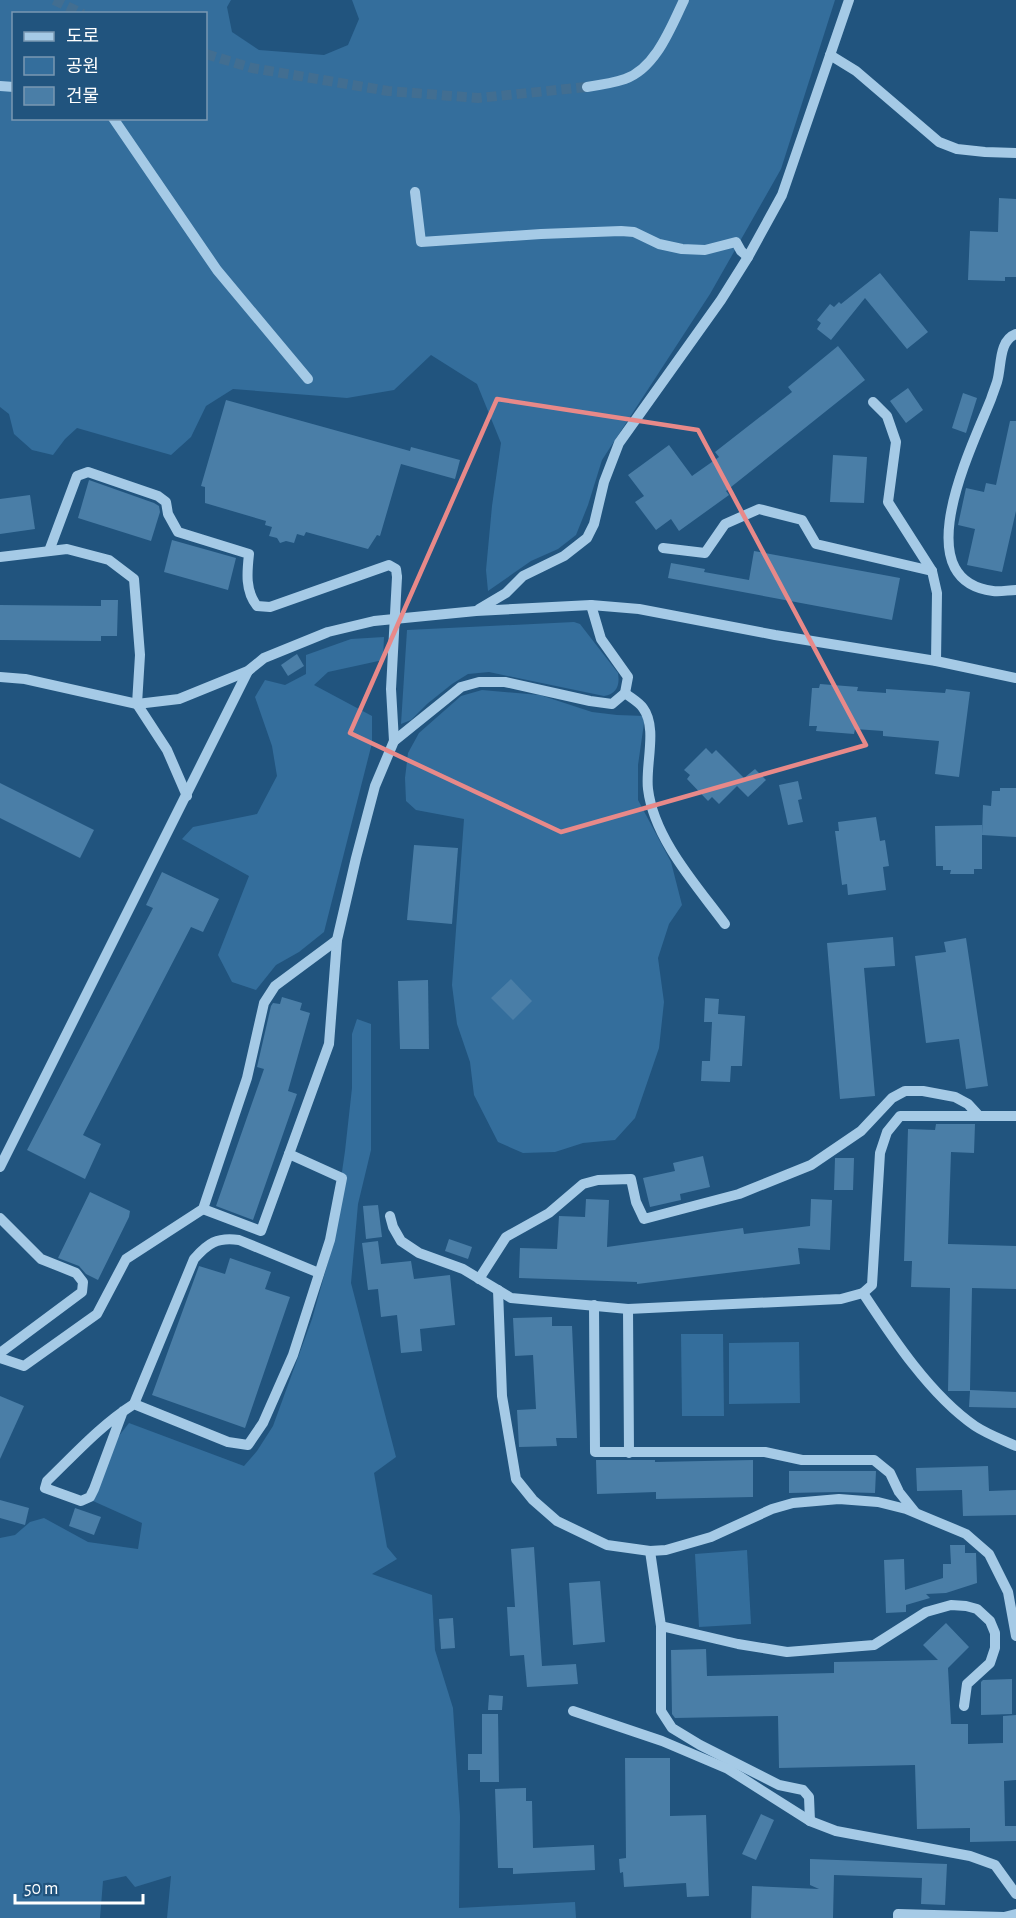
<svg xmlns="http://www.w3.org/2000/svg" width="1016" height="1918" font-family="'Alegreya Sans','Noto Sans KR',sans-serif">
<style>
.green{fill:#346e9c;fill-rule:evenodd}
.building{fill:#4a7ea7}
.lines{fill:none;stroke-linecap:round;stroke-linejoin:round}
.minor-tunnel{stroke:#426e91;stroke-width:10;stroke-dasharray:10 5;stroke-linecap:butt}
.minor{stroke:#a5cae6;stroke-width:10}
.minor-bridge{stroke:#a5cae6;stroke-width:10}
.marked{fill:none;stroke:#e88989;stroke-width:4.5;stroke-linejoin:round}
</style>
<rect width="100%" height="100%" fill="#21547e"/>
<g class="green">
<path d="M0 0H231L227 7 232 32 259 50 324 55 348 45 359 19 352 0H835L781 169 710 294 602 460 588 505 576 535 558 549 531 561 488 591 486 570 492 506 501 443 477 384 431 355 394 390 347 398 233 389 206 406 191 437 171 455 77 428 65 439 53 455 32 450 14 434 9 414 0 407ZM14 14H206V118H14Z"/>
<path d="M574 622 580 624 618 673C620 685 617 694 604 696L489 672 468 674 452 684 427 704 411 720 401 724 407 630Z"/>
<polygon points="384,637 383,660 328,672 314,685 372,716 372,743 324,932 299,952 276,965 256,990 232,982 218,955 249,876 182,839 193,827 257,814 277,776 272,746 255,697 265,680 285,685 306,674 306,655 351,639"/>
<polygon points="482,690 540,695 592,712 617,715 645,716 638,765 638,800 671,862 682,905 669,924 658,958 664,1002 659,1048 635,1118 615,1140 583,1143 555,1152 523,1153 498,1142 474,1095 470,1062 457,1024 452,985 464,819 416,810 406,801 405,778 408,753 419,733 461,696"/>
<polygon points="357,1019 371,1024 371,1150 358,1204 351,1283 396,1457 374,1473 387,1547 397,1559 372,1574 432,1595 435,1650 453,1708 460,1816 459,1908 575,1902 576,1918 167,1918 171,1876 135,1887 126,1876 103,1881 100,1918 0,1918 0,1538 15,1535 30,1522 44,1518 88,1542 138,1549 142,1523 93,1501 104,1455 129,1423 244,1466 257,1451 273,1426 312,1319 330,1255 345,1151 352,1088 352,1034"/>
<polygon points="681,1334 723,1334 724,1416 682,1416"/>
<polygon points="799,1342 800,1403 729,1404 729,1343"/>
<polygon points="747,1550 751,1624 699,1627 695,1554"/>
</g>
<g class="building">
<polygon points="999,198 1016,199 1016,277 1005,277 1005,281 968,280 970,231 998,232"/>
<polygon points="880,273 928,332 907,349 865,298 831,340 817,329 821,323 817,320 830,304 834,307 839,302 841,304"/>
<polygon points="838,346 865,380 726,491 729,495 679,531 671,519 656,530 635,502 644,496 628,475 669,445 692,476 719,457 715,452 792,392 788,387"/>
<polygon points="908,388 923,410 906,423 890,401"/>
<polygon points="963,393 977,398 966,433 952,428"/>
<polygon points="226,400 410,451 411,447 460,460 455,479 401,464 380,536 377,535 368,549 306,532 304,536 297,534 294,543 286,541 280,543 277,538 269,536 272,527 265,525 266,521 205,503 205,487 201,486"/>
<polygon points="1010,421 1016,421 1016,511 1002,572 967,565 975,529 958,525 966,488 984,492 986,483 996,485"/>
<polygon points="833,455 867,457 864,503 830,502"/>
<polygon points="89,480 154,503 159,506 160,512 151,541 78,518"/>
<polygon points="30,495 35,529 0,534 0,499"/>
<polygon points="172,540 236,558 228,590 164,572"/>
<polygon points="754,551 900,578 892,620 668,578 671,563 705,569 704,572 749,580"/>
<polygon points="101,600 118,600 117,636 101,636 101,641 0,640 0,605 101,606"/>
<polygon points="297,654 304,666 288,676 281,665"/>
<polygon points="820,684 858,687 857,691 886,693 886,689 945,693 946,689 970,692 959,777 935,774 939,741 883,736 883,731 855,729 854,734 816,731 817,726 809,726 812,688 819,688"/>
<polygon points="706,748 712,754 716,750 744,778 755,769 766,780 748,797 737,786 719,804 712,797 708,801 687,779 690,775 684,770"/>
<polygon points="798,781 802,799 798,800 803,822 788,825 779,785"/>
<polygon points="0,783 94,830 80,858 0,818"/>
<polygon points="1000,788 1016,788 1016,837 982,835 982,869 974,869 974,874 950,874 951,870 943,870 943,866 936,866 935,826 982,825 982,835 983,805 991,806 992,791 1000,791"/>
<polygon points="876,817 880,841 885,840 889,866 883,867 886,890 848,895 847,884 842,885 835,831 839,831 838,822"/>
<polygon points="414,845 458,848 452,924 407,920"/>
<polygon points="162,872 219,899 203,932 191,927 83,1135 101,1144 85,1179 27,1150 153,908 146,905"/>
<polygon points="893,937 895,966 864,968 875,1096 840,1099 827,943"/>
<polygon points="966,938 988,1086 966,1089 959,1039 926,1043 915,956 946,952 944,942"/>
<polygon points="511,979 532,1001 513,1020 491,998"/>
<polygon points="428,980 429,1049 400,1049 398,981"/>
<polygon points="282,997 302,1003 300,1010 310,1013 288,1091 297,1094 253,1220 216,1206 264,1069 257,1067 271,1006 273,1003 280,1004"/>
<polygon points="705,998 719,999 718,1014 745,1016 742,1066 731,1066 730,1082 701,1081 702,1061 710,1061 712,1022 704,1022"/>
<polygon points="936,1124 975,1124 974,1153 951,1152 948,1244 1016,1246 1016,1289 972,1288 970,1390 1016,1392 1016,1408 969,1407 970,1391 948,1391 950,1288 911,1287 912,1261 904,1261 908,1129 935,1130"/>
<polygon points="703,1156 710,1187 680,1194 681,1200 650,1207 643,1178 675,1171 673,1163"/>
<polygon points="835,1158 854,1158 853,1190 834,1190"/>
<polygon points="90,1192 130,1211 129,1217 98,1280 86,1274 79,1266 58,1258"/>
<polygon points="586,1199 609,1200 607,1247 743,1228 744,1234 810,1226 811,1199 832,1200 830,1250 798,1248 800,1264 637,1284 637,1282 519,1278 520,1248 557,1249 559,1216 585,1217"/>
<polygon points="378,1205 382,1237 366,1239 363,1206"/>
<polygon points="449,1239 472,1247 468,1259 445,1251"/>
<polygon points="378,1241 381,1264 411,1261 414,1279 450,1275 455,1325 420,1329 422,1351 401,1353 397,1315 381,1317 378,1289 368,1290 362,1243"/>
<polygon points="230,1258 271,1272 265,1289 290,1297 245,1428 152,1395 199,1266 225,1274"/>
<polygon points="552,1317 552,1326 572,1326 577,1438 556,1438 557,1446 519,1447 517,1410 536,1409 533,1355 515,1356 513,1318"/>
<polygon points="0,1396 24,1406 0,1459"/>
<polygon points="596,1460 655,1460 655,1462 753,1460 753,1497 656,1499 656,1492 597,1494"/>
<polygon points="988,1466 989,1491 1016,1490 1016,1515 963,1516 962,1490 917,1491 916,1468"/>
<polygon points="789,1471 876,1471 875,1493 839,1492 789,1493"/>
<polygon points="0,1500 29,1508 25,1525 0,1518"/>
<polygon points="75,1508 101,1517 94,1535 69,1526"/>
<polygon points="950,1545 965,1545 965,1553 976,1553 977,1583 946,1593 926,1594 930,1598 906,1605 906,1612 886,1613 884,1560 904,1559 905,1590 943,1578 943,1564 951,1564"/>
<polygon points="534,1547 542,1666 576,1664 578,1684 527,1687 524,1655 510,1656 507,1607 515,1607 511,1549"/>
<polygon points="600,1581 605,1642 573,1645 569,1583"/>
<polygon points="453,1618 455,1648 441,1649 439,1619"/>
<polygon points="946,1623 969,1647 948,1668 951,1724 968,1724 968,1744 1003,1743 1003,1716 1016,1715 1016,1780 1004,1781 1005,1826 1016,1826 1016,1841 970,1842 970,1828 917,1829 915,1765 779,1768 778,1716 675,1718 672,1714 671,1650 706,1649 707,1676 834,1673 834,1662 938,1660 923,1645"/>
<polygon points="1012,1679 1012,1714 981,1715 981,1682 983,1680"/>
<polygon points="489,1695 503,1696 502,1710 488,1710"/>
<polygon points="482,1714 498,1714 499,1782 480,1782 480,1770 468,1770 468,1754 482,1754"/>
<polygon points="625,1758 670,1758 670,1816 706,1815 709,1896 687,1897 686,1883 624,1887 623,1872 620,1873 619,1859 626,1858"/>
<polygon points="526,1788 526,1801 532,1801 533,1848 594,1845 595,1870 513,1874 513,1868 498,1868 495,1789"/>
<polygon points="761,1814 774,1820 756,1860 742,1854"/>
<polygon points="810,1859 947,1864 945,1905 921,1904 922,1878 834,1875 833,1918 751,1918 752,1886 819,1889 810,1885"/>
</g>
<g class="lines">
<g class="minor-tunnel">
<polyline points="54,0 83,14"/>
<polyline points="206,54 252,68 388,91 478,98 587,87"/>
</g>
<g class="minor">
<polyline points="830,55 856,71 939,142 957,149 985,152 1016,153"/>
<polyline points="0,86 14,87"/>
<path d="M587 87C600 85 613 83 625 79 656 68 671 27 684 0"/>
<polyline points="113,118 217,270 308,379"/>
<polyline points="415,192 421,242 541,234 621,231 634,232 659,244 682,249 705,250 736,242 741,251 748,257"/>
<path d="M1016 334C998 341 1002 366 997 382 995 388 993 393 991 399 973 445 904 580 993 591 1000 592 1009 590 1016 590"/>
<polyline points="873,402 887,416 896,442 888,502 932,571 937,593 936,661"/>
<polyline points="663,548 705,553 725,524 759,509 802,520 816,544 932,571"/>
<path d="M49 551 77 476 88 472 158 496 166 502 168 514 178 532 249 554C247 572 245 591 257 606L270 607 389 565 396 569 397 577"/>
<polyline points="0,557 67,549 109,560 134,579 140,655 137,704 167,750 187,796"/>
<polyline points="479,609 506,593 523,576 564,556 587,538 594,524 604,482 619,443 721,300 748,257 782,195 849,0"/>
<polyline points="0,677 25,679 137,704 179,699 248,671 264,658 328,632 374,621 476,611 591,605 639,609 775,635 936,661 1016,678"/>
<path d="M625 693C631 698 639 702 643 708 658 728 645 765 648 789 654 839 697 886 725 924"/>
<polyline points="0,1167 248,671"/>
<polyline points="203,1209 261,1231 329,1044 337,940 356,858 375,786 394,741 461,687 479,682 505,682 590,701 612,704 625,693 628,677 601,639 591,605"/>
<polyline points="390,1216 393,1227 401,1241 419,1253 463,1269 511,1298 628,1309 841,1299 863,1293 872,1285 880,1153 887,1132 900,1116 1016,1116"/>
<polyline points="0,1218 41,1259 76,1273 83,1282 82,1292 0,1353"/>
<polyline points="479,1279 506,1237 549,1213 583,1184 598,1180 631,1179 636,1202 644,1219 739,1194 811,1165 861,1131 892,1098 905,1091 923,1091 955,1097 968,1104 979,1116"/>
<polyline points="498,1290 502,1396 516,1479 533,1500 557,1521 607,1545 650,1551 666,1550 711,1537 772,1509 793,1503 839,1499 878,1502 906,1509 966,1534 989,1554 1008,1592 1016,1636"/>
<path d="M863 1293C892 1337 930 1395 975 1426 987 1434 1003 1440 1016 1446"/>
<polyline points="594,1305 595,1452 765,1452 802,1460 874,1460 890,1473 899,1492 915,1512"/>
<polyline points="628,1309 629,1453"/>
<polyline points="0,1358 24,1366 97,1314 126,1259 203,1209 247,1078 264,1003 275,986 337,940"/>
<path d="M134 1404 194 1259C208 1243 217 1237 239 1240L319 1273"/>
<path d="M123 1411 94 1489 90 1497 81 1501 45 1488 47 1481C75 1454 101 1425 134 1404L228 1442 248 1445 263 1423 293 1355 330 1240 342 1178 289 1154"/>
<polyline points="650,1551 661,1626 661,1711 672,1728 700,1745 779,1785 803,1790 809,1797 810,1821"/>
<polyline points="661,1626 738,1644 787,1652 874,1645 926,1612 951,1605 966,1606 977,1609 990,1621 995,1633 995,1648 990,1663 967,1684 964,1706"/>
<polyline points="573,1711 662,1741 728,1769 810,1821 836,1831 970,1856 995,1865 1016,1894"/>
<polyline points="898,1918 898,1914 1004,1917 1016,1914"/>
</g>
<polyline class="minor-bridge" points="394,741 391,689 397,577"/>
</g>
<path class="marked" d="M497 399 698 430 866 745 561 832 350 733Z"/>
<rect x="12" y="12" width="195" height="108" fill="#21547e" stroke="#7a98b2" stroke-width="1.5"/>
<rect x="24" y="32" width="30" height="9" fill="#a5cae6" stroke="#7a98b2" stroke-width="1.5"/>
<text x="66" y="42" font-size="18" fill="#ffffff">도로</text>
<rect x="24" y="57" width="30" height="18" fill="#346e9c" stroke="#7a98b2" stroke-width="1.5"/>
<text x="66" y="72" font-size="18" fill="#ffffff">공원</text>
<rect x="24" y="87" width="30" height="18" fill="#4a7ea7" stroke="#7a98b2" stroke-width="1.5"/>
<text x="66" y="102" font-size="18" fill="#ffffff">건물</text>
<path d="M15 1894v9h128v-9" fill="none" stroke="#ffffff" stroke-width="3"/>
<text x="24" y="1894" font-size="18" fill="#ffffff" stroke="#21547e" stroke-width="4.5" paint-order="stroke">50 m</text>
</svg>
